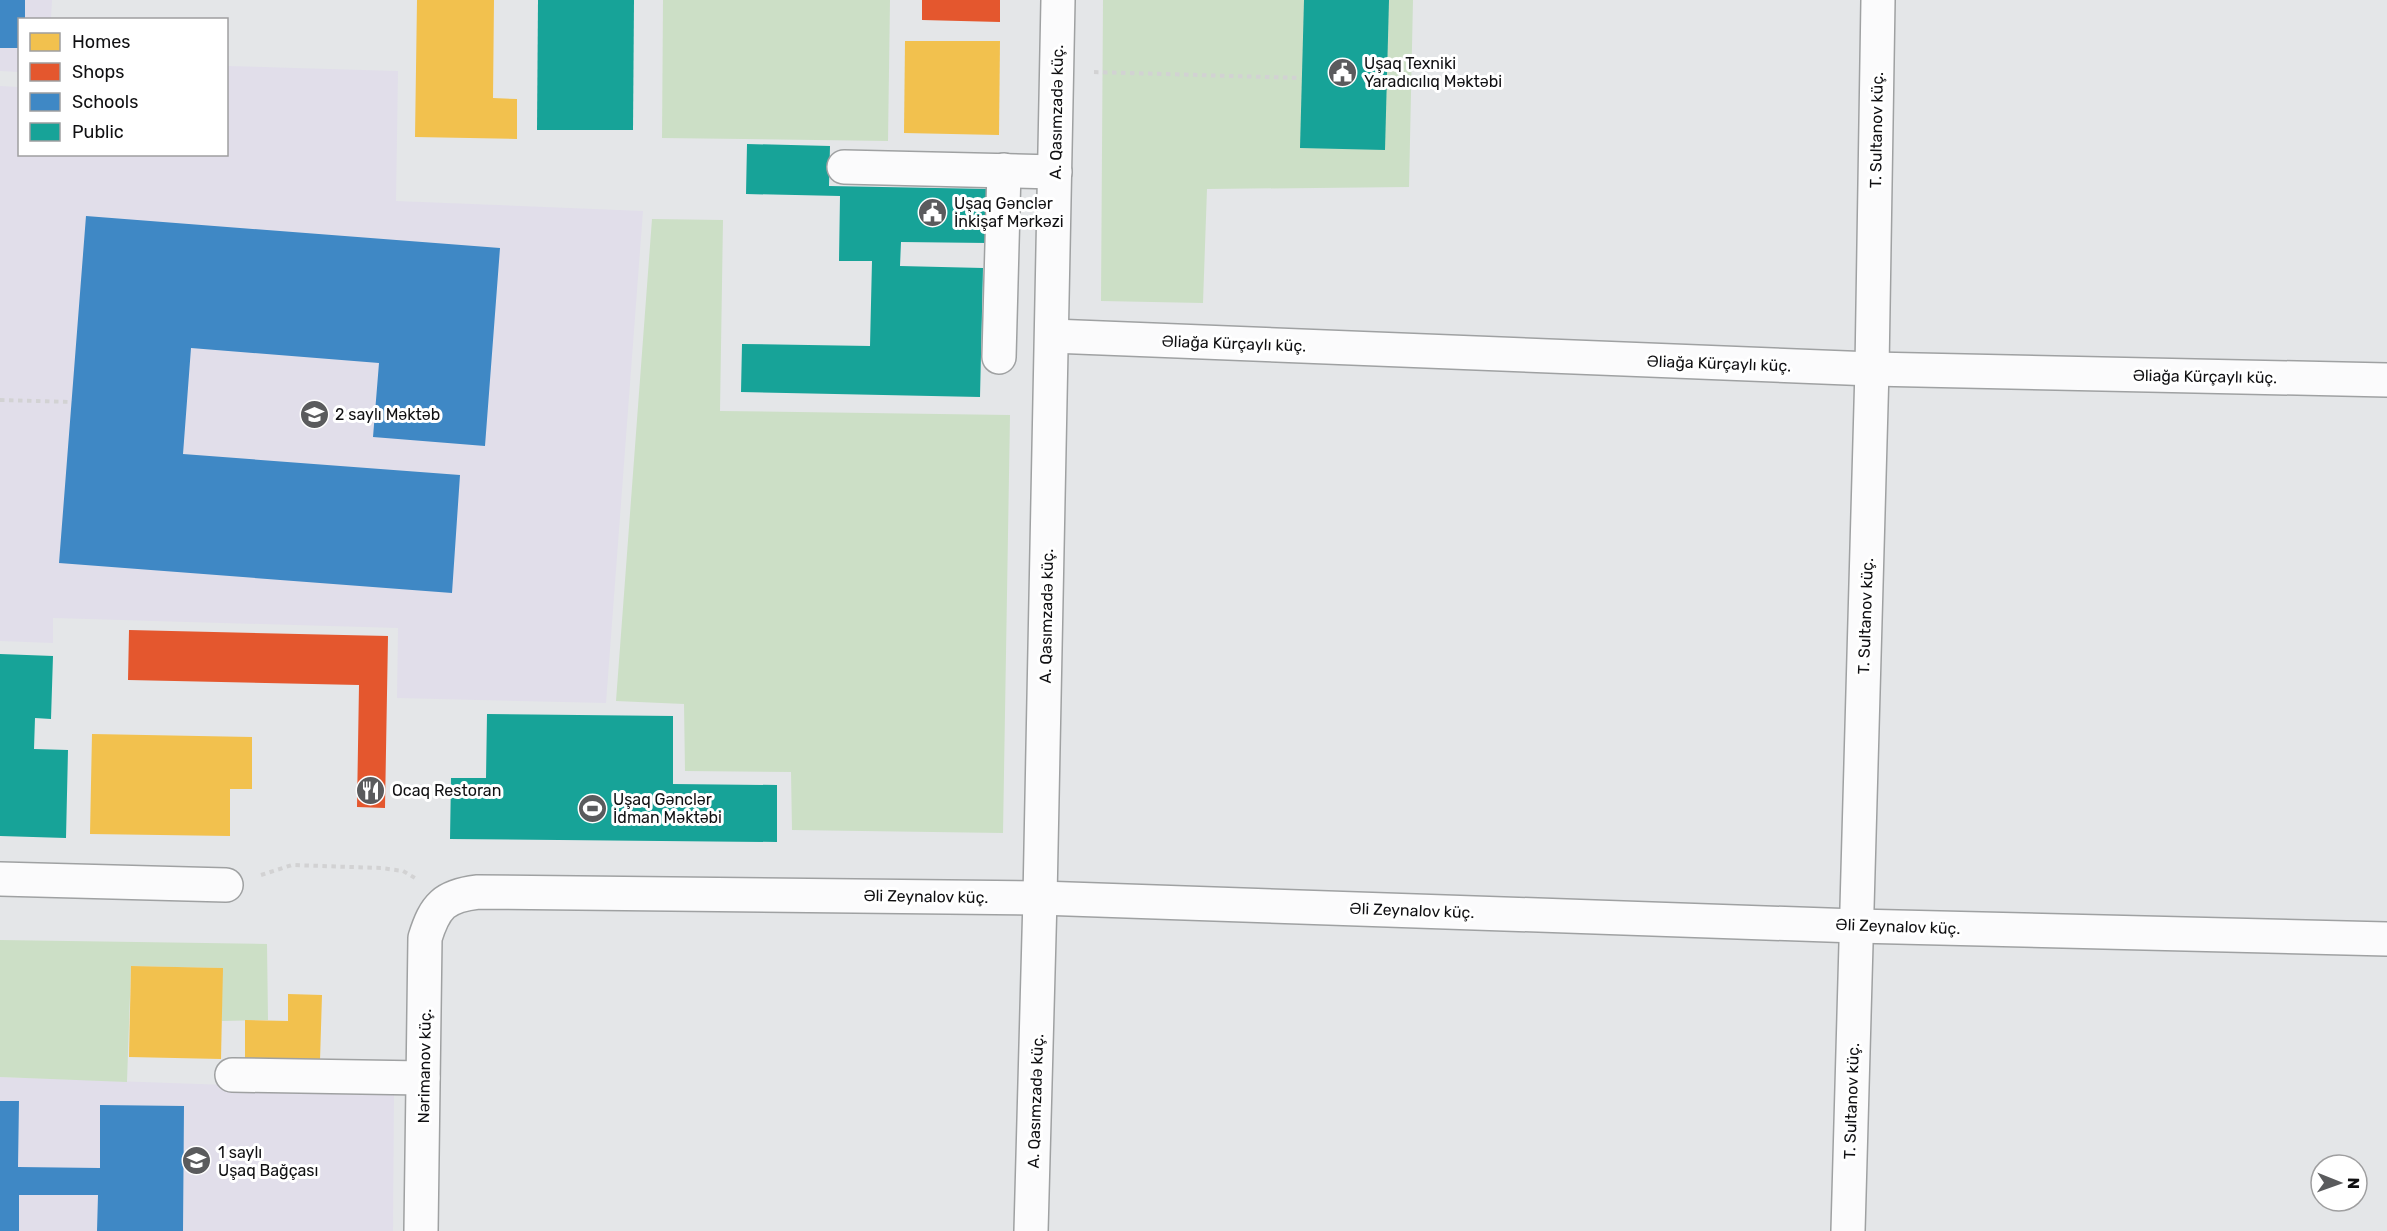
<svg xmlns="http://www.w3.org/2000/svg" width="2387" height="1231" font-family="Rubik,sans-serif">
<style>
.education{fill:#e1deea}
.green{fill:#ccdfc6}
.homes{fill:#f2c14e}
.shops{fill:#e4572e}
.schools{fill:#3f88c5}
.public{fill:#17a398}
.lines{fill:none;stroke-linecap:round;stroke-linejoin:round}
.minor-casing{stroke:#9fa1a2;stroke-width:36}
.path{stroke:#d2d2d3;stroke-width:4;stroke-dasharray:4.5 4.5;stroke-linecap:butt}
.minor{stroke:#fbfbfc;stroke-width:33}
.labels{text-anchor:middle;stroke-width:6;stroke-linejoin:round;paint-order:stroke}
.poi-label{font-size:16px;fill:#101012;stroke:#fff;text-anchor:start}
.street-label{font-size:16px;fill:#101012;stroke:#fff}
</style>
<rect width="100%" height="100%" fill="#e4e6e8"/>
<g class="education">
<polygon points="0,0 52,0 51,19 20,20 19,72 0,71"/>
<polygon points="227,66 398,71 396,201 643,211 606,703 397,698 398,628 53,618 53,643 0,641 0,86 19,87 20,154 226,154"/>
<polygon points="0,1077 394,1091 393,1231 0,1231"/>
</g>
<g class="green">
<polygon points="663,0 890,0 888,141 662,138"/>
<polygon points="1103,0 1413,0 1409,187 1207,189 1203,303 1101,301"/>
<polygon points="652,219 723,220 720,411 1010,415 1003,833 792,830 791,772 685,771 684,704 616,701"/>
<polygon points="0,940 267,944 268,1020 222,1021 222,968 131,966 127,1082 0,1077"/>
</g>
<g class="homes">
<polygon points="417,0 494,0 493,98 517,99 517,139 415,137"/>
<polygon points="905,41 1000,41 999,135 904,133"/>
<polygon points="92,734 252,737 252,789 230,789 230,836 90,834"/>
<polygon points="131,966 223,968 221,1059 129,1057"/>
<polygon points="288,994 322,995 320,1061 245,1060 245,1020 288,1021"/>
</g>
<g class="shops">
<polygon points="922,0 1000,0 1000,22 922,20"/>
<polygon points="129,630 388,636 385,808 357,807 359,685 128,680"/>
</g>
<g class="schools">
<polygon points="0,0 25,0 25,20 20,20 20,48 0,48"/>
<polygon points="86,216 500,248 485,446 373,437 379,363 191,348 183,454 460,475 452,593 59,563"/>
<polygon points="0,1101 19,1101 18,1167 100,1168 100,1105 184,1106 183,1231 97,1231 98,1195 19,1195 19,1231 0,1231"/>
</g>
<g class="public">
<polygon points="538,0 634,0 633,130 537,130"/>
<polygon points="1304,0 1389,0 1385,150 1300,148"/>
<polygon points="747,144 830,146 829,186 989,189 988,243 901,242 900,266 983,268 980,397 741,392 742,344 870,346 872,261 839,261 840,196 746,194"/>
<polygon points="0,654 53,656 51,719 35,718 34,749 68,750 66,838 0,836"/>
<polygon points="487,714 673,716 673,784 777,785 777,842 450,839 451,778 486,778"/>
</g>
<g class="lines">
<defs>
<g id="minor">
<polyline points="844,167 1055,172"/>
<polyline points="1052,336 1872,369 2387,380"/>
<polyline points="999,357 1004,170"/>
<polyline points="0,879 226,885"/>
<polyline points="232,1075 423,1078"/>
<path d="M421 1231 425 938C435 906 444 896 478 892L1040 898 1856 926 2387 939"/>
<polyline points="1031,1231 1040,898 1058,0"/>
<polyline points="1848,1231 1872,369 1878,0"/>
</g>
</defs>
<use href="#minor" class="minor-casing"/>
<g class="path">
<polyline points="1094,72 1301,78"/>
<polyline points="0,400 72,402"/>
<polyline points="261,875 292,865 381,868 403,871 415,878"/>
</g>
<use href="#minor" class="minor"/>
</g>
<defs>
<symbol id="civic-disc" viewBox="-11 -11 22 22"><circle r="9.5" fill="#5a5b5d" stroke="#fff"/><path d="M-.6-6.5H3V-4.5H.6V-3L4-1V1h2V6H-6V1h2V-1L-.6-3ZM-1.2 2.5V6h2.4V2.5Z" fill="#fff"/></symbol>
<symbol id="school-disc" viewBox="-11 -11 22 22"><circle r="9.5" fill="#5a5b5d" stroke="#fff"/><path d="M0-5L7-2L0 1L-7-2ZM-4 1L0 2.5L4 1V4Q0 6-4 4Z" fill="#fff"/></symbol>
<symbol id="restaurant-disc" viewBox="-11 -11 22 22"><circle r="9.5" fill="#5a5b5d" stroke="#fff"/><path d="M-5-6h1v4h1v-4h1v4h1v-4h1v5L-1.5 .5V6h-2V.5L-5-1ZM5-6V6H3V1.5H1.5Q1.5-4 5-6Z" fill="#fff"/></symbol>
<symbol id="stadium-disc" viewBox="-11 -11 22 22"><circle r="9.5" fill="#5a5b5d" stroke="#fff"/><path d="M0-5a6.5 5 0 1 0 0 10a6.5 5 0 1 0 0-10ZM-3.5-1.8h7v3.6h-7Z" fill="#fff"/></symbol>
</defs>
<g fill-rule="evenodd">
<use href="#civic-disc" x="1326" y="56" width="33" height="33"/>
<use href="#civic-disc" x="916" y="196" width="33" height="33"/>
<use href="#school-disc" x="298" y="398" width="33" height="33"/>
<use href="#restaurant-disc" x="354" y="774" width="33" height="33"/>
<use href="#stadium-disc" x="576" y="792" width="33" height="33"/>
<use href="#school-disc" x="180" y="1144" width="33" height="33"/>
</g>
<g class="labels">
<g class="poi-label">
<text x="1364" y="69">Uşaq Texniki<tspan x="1364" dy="18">Yaradıcılıq Məktəbi</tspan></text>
<text x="954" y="209">Uşaq Gənclər<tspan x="954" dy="18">İnkişaf Mərkəzi</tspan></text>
<text x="335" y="420">2 saylı Məktəb</text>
<text x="392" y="796">Ocaq Restoran</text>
<text x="613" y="805">Uşaq Gənclər<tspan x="613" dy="18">İdman Məktəbi</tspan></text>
<text x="218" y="1158">1 saylı<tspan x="218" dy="18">Uşaq Bağçası</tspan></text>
</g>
<g class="street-label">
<text transform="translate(1056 112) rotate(-89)" y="6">A. Qasımzadə küç.</text>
<text transform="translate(1876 130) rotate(-89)" y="6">T. Sultanov küç.</text>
<text transform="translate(1234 343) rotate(2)" y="6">Əliağa Kürçaylı küç.</text>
<text transform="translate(1719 363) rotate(2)" y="6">Əliağa Kürçaylı küç.</text>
<text transform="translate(2205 376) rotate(1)" y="6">Əliağa Kürçaylı küç.</text>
<text transform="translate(1046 616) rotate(-89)" y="6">A. Qasımzadə küç.</text>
<text transform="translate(1865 616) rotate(-88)" y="6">T. Sultanov küç.</text>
<text transform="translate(926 896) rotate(1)" y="6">Əli Zeynalov küç.</text>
<text transform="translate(1412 910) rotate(2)" y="6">Əli Zeynalov küç.</text>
<text transform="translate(1898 926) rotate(2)" y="6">Əli Zeynalov küç.</text>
<text transform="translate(424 1066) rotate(-89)" y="6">Nərimanov küç.</text>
<text transform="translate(1035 1101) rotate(-88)" y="6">A. Qasımzadə küç.</text>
<text transform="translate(1851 1101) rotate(-88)" y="6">T. Sultanov küç.</text>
</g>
</g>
<rect x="18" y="18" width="210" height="138" fill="#ffffff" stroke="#9f9fa0" stroke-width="1.5"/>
<rect x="30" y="33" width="30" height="18" fill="#f2c14e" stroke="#9f9fa0" stroke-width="1.5"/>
<text x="72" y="48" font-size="18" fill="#101012">Homes</text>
<rect x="30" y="63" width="30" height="18" fill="#e4572e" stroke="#9f9fa0" stroke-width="1.5"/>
<text x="72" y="78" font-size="18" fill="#101012">Shops</text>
<rect x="30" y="93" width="30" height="18" fill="#3f88c5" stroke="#9f9fa0" stroke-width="1.5"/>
<text x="72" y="108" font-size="18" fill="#101012">Schools</text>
<rect x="30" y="123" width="30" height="18" fill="#17a398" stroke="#9f9fa0" stroke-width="1.5"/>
<text x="72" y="138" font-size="18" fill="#101012">Public</text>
<g transform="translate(2339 1183) rotate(91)"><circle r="28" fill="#ffffff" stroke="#9f9fa0" stroke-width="1.5"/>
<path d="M0-4.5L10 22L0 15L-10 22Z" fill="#5a5b5d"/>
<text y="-9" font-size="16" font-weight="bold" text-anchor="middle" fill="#101012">N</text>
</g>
</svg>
